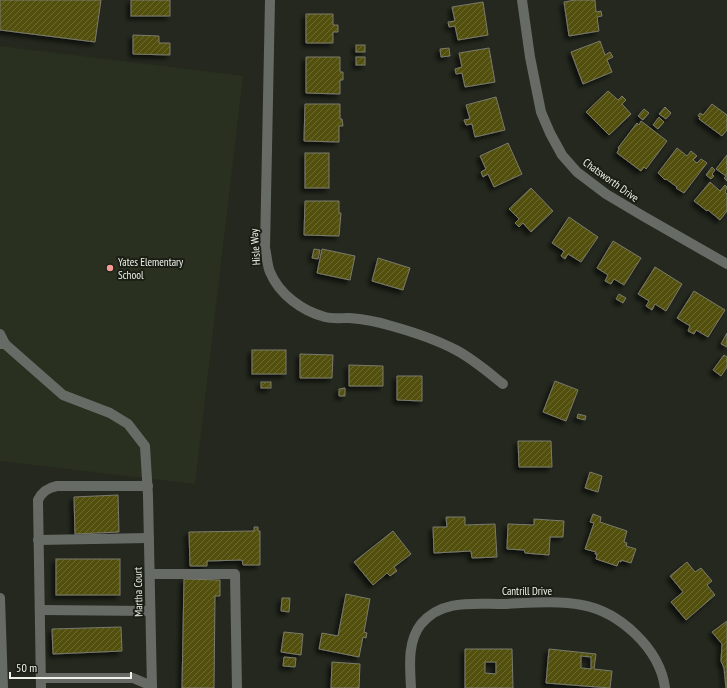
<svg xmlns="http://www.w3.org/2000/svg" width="727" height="688" font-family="'PT Sans Narrow',sans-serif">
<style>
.built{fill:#293020}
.building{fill:url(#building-hatch);stroke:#7a7a6d;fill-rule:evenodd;filter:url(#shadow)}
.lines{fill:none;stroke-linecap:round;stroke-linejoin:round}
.minor{stroke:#666b66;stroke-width:10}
.poi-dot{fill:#f59c93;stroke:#1a1f15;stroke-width:1.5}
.labels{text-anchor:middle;stroke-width:4;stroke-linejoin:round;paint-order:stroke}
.street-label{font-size:11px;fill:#eff2eb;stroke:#1a1f15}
.poi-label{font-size:11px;fill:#eff2eb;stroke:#1a1f15;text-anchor:start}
</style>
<defs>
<pattern id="building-hatch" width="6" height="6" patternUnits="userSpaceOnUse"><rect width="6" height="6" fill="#525010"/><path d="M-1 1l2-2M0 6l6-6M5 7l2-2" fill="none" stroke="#6b6a33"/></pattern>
<filter id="shadow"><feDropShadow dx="-3.5" dy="3.5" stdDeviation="2" flood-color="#0009"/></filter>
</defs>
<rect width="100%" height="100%" fill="#24281e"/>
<polygon class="built" points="0,46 243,76 195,484 0,461"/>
<g class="building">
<polygon points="0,0 101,0 95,42 0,30"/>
<rect x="131" y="0" width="39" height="16"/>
<polygon points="575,0 595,0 596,12 601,11 602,16 597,17 599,31 569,36 564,2"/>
<polygon points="483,2 488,35 458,40 455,26 449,27 448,22 455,21 452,7"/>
<polygon points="306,14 333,14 333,25 338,25 338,32 333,32 333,43 306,43"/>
<polygon points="133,35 159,36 159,43 170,43 170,55 133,54"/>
<polygon points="600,41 605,55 610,52 613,57 607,60 612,72 583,84 571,52"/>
<rect x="356" y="45" width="9" height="7"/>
<polygon points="449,48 450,56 441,57 440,49"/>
<polygon points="489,48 495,82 465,87 462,73 456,74 455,69 462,67 459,53"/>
<polygon points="306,57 340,57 340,72 343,72 343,80 340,80 340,94 306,93"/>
<rect x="356" y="57" width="9" height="8"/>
<polygon points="608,91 618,100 622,96 626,100 622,104 631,114 609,135 586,112"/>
<polygon points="496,97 505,130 475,137 472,124 466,125 464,120 470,119 466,105"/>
<polygon points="305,104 340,104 340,119 342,119 343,126 339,126 339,142 304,141"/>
<polygon points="712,104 727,115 727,130 722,136 699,119 700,117 698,116 700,113 703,115"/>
<polygon points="665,107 671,113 666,119 659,114"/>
<polygon points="644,109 649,113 643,120 638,116"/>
<polygon points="659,117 664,122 658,129 653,125"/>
<polygon points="641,121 667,141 646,169 644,167 641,171 617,153 619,149 618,148 637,123 639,125"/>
<polygon points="508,143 522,174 494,187 488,174 483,177 481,172 486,169 480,156"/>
<polygon points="677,148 687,156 691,151 697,156 693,160 697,163 701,159 707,163 684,193 676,188 677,187 666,179 665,180 658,173"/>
<rect x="305" y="153" width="24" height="35"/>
<polygon points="727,155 727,181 724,178 726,176 716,169"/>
<polygon points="712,167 715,170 712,174 714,176 711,179 706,175"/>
<polygon points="710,182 720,191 725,185 727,187 725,192 727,194 727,211 720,220 708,210 707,211 694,201"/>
<polygon points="531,188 553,211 531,232 523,223 519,227 515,223 519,219 509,209"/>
<polygon points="305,201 339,201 339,213 341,213 339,236 304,235"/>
<polygon points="569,217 598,237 581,262 568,254 565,259 561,256 564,251 552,243"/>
<polygon points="613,241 641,258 624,285 614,279 611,284 605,281 608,275 597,268"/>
<polygon points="314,249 320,250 318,259 312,258"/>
<polygon points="322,249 355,256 350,280 317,273"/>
<polygon points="378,258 410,268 403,290 372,281"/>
<polygon points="655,267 682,284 666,311 655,304 652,310 646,306 649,301 638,294"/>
<polygon points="694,291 725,310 708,337 696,330 694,334 688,331 690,326 677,318"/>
<polygon points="619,294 626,298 623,303 616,299"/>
<polygon points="727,333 727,347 721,344"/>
<rect x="252" y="350" width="34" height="24"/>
<polygon points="300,354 333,355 332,378 300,378"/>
<polygon points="724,355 727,357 727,367 721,376 713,370"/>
<polygon points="349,365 383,366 383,386 349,386"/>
<polygon points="397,376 422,376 422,401 397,400"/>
<polygon points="555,381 578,390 566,421 543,412"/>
<rect x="261" y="382" width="10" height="6"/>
<polygon points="345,388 345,396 339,396 339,389"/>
<polygon points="578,414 586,416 585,420 577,418"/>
<polygon points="518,441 551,441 552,467 519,467"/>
<polygon points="590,472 602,476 598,492 585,488"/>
<polygon points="118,495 119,532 75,534 74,497"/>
<polygon points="593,514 601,517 600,522 627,531 624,542 627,543 626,546 636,549 631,563 621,560 621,562 619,561 617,566 596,559 597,554 595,554 596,552 585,549 594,523 590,522"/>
<polygon points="446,517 465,517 465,525 495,524 497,557 472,558 471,551 434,553 433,527 447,527"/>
<polygon points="534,519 564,521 563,537 550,537 549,555 525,553 524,550 507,549 508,524 534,525"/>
<polygon points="254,527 258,527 258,531 260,531 260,565 243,565 242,560 207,561 207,566 190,566 189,532 254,531"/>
<polygon points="393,531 411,554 394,567 397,571 390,576 387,573 373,585 354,562"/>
<rect x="56" y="559" width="64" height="36"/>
<polygon points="687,562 695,572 701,568 712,581 707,585 715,595 686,620 671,602 683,592 670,576"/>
<polygon points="184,579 220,580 220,596 215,596 214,688 182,688"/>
<polygon points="346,594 370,599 364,632 367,633 366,638 363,637 359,657 319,649 322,633 338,636"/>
<polygon points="282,598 290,598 289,612 281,611"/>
<polygon points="727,621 727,688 726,688 724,668 721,661 722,644 712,632"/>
<polygon points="121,627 122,651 53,654 52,629"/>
<polygon points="284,632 303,634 301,655 281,652"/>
<path d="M465 649H512L513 688H465ZM485 662H496V674L485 673Z"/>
<path d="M549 649 596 654 594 669 612 671 610 688 546 683ZM581 656 591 657V669L581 668Z"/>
<polygon points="284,657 296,658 295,667 283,666"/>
<polygon points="332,662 360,664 359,688 331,688"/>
</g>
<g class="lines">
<g class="minor">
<path d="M270 0 265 248C267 256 267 265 270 272 279 294 302 311 325 317 332 319 341 318 349 318 362 319 375 321 388 325 410 331 435 339 456 350 473 359 488 372 503 384"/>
<polyline points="522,0 530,57 541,112 550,133 562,155 577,172 606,194 643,216 727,264"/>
<polyline points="0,334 5,344"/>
<polyline points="0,344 5,344 63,395 110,413 128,424 145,446 148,496 152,688"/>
<polyline points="38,540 149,538"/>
<polyline points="150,574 235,574 237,688"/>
<polyline points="0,598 3,688"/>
<polyline points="40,610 150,611"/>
<polyline points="41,678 133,678 152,686"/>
<path d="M41 688 38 500C42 492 47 488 57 486H148"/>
<path d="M411 688C410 667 407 642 421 624 442 599 474 604 503 604 528 603 558 600 582 605 620 612 660 649 665 688"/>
</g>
</g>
<circle class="poi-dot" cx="110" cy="268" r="4"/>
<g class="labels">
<g class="street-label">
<text transform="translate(611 180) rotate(36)" y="4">Chatsworth Drive</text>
<text transform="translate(255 247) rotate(-94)" y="4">Hisle Way</text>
<text x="527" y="595">Cantrill Drive</text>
<text transform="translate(138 592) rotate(-91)" y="4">Martha Court</text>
</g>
<g class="poi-label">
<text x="118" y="266">Yates Elementary<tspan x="118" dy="13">School</tspan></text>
</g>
</g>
<path d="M10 672v6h121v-6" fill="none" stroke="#eff2eb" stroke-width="2"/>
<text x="16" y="672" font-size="12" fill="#eff2eb" stroke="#1a1f15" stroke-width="3" paint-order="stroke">50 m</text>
</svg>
